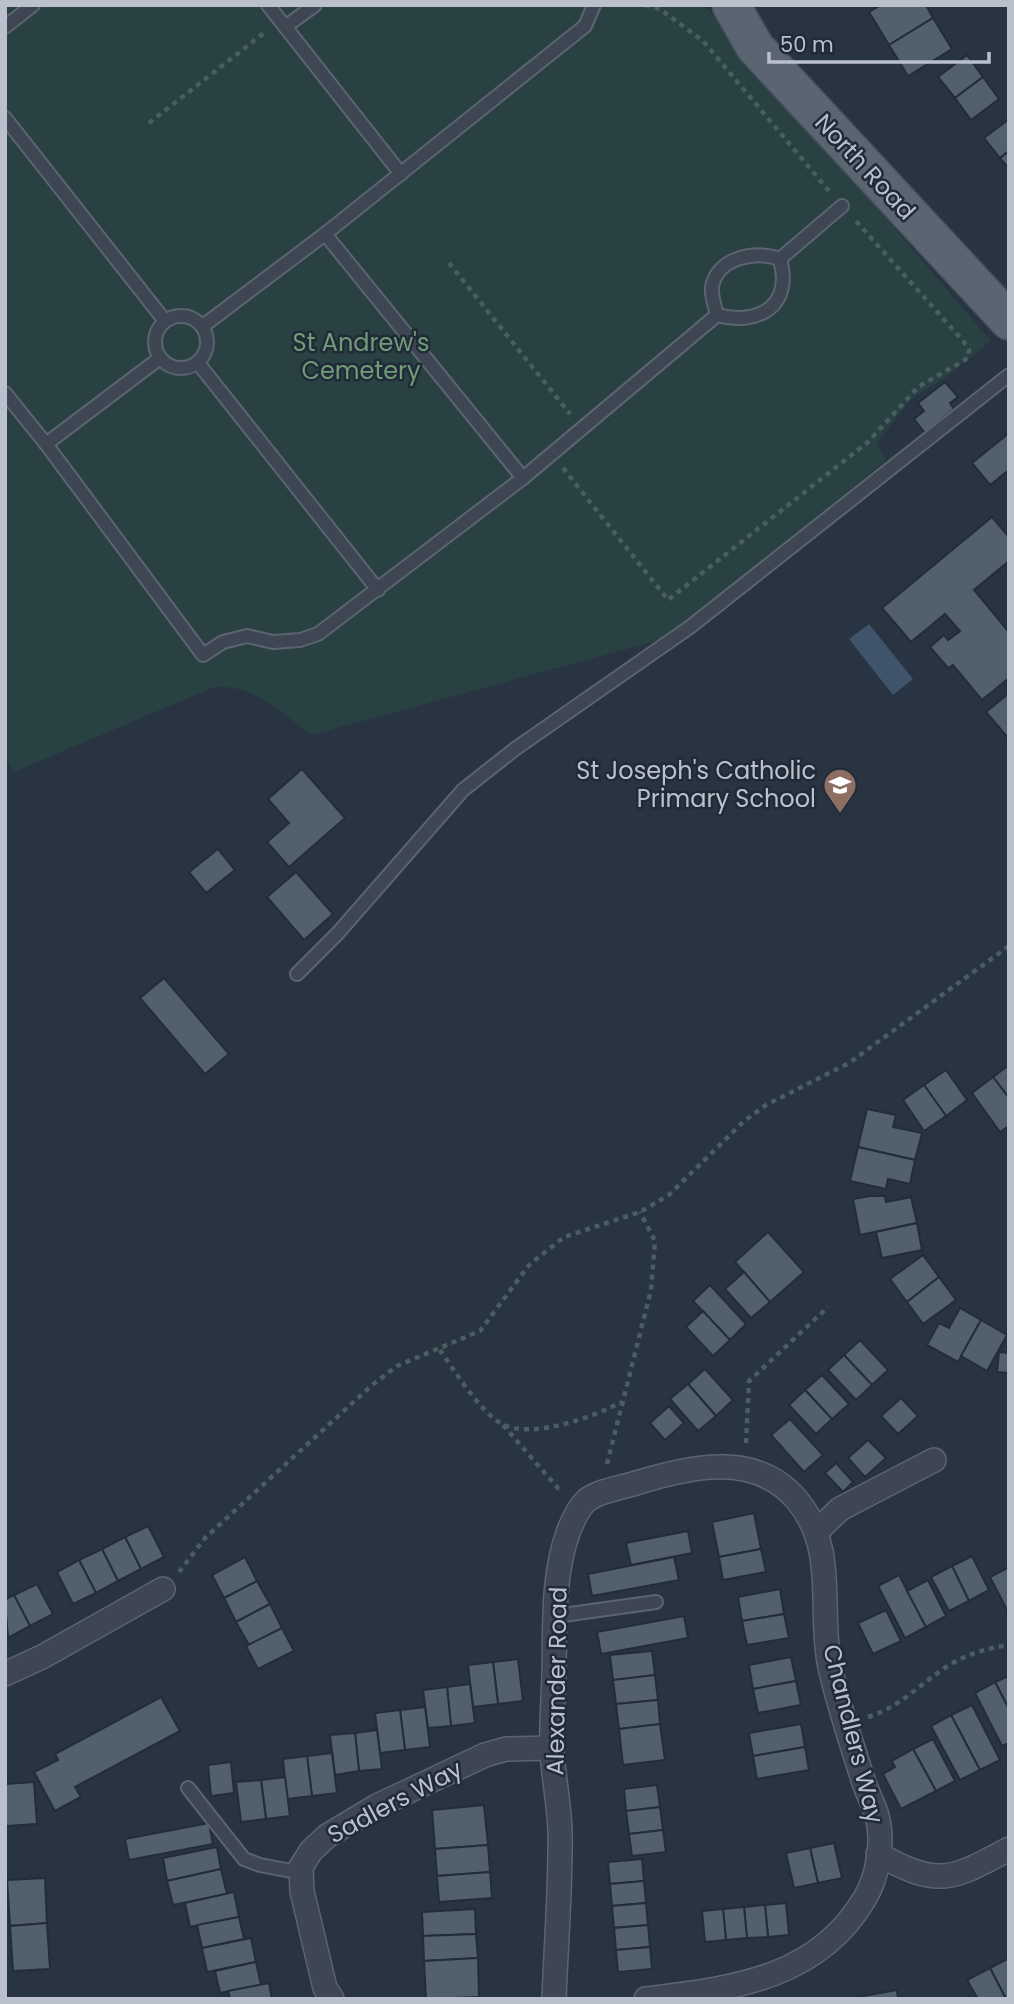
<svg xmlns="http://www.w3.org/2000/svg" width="1014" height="2004" font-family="Poppins,sans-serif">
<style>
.green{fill:#2a4143}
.water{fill:#3f536a}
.building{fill:#525f6d;stroke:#232d39;stroke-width:2}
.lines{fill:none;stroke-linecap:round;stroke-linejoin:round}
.service-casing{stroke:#5b646f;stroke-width:16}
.minor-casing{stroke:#5b646f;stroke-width:26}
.primary-casing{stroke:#464f5b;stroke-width:40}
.path{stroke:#495e60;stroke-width:4.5;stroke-dasharray:5 5;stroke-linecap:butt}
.service{stroke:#3d4652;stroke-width:12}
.minor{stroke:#3d4652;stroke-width:23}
.primary{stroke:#5b6572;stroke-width:37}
.labels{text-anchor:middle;stroke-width:5;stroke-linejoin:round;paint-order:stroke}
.street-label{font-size:24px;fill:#bac1cc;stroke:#212b37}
.park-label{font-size:24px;fill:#729b7a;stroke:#212b37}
.poi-label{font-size:24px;fill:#bac1cc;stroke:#212b37;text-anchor:end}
</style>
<rect width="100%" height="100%" fill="#283442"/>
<path class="green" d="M5 5H697L707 8 991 341 943 379 911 399 876 444 887 460 667 638 311 735C280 712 254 684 214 687L14 772 5 759Z"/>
<polygon class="water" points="869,624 913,679 893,695 849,639"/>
<g class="building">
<polygon points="881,5 926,5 933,18 889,45 869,12"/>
<polygon points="933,18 952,49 908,76 889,45"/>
<polygon points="967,55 983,77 955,98 938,77"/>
<polygon points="983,77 999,99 971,120 955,98"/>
<polygon points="1009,119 1009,151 1000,158 984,138"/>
<polygon points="1009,151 1009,169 1000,158"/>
<polygon points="945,382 958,397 950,403 954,409 925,433 914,419 924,411 918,403"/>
<polygon points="1009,433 1009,470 990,485 972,463"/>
<polygon points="992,517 1009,537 1009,561 974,590 1009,632 1009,678 982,700 953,665 948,668 930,647 944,635 948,640 960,631 945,614 911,642 882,608"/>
<polygon points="1009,693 1009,739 986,712"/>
<polygon points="302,769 345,818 289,867 267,842 289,823 268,799"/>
<polygon points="218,849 235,870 206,893 189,872"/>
<polygon points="296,872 333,914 304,940 267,897"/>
<polygon points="164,978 229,1054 205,1074 140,998"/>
<polygon points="1009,1065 1009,1098 993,1077"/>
<polygon points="946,1070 967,1100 946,1116 924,1085"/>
<polygon points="993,1077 1009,1098 1009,1126 1000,1132 972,1093"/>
<polygon points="924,1085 946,1116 924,1131 903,1100"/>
<polygon points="867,1109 896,1115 893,1127 922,1133 915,1160 858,1147"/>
<polygon points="858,1147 915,1160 910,1184 888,1179 886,1189 850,1181"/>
<polygon points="870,1196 885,1196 886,1202 911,1197 917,1223 860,1235 853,1199"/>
<polygon points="917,1223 922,1250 882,1258 876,1232"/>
<polygon points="768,1232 804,1272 770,1302 735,1262"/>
<polygon points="923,1255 939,1277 907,1302 890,1279"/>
<polygon points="744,1272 770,1302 751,1318 725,1289"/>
<polygon points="939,1277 956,1300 923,1324 907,1302"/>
<polygon points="710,1285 746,1324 730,1340 693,1301"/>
<polygon points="960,1308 981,1320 958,1362 927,1345 939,1323 949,1328"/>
<polygon points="703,1311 730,1340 713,1356 686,1327"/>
<polygon points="981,1320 1007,1335 987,1371 961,1356"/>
<polygon points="860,1340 888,1370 872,1385 844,1355"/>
<polygon points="999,1352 1009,1353 1009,1373 997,1372"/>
<polygon points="844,1355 872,1385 856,1400 828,1370"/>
<polygon points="705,1369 733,1400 716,1416 688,1384"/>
<polygon points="822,1375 849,1404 832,1419 805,1390"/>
<polygon points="688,1384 716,1416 698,1431 670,1399"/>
<polygon points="805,1390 832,1419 816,1434 789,1405"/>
<polygon points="901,1398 918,1416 898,1434 881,1416"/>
<polygon points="669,1406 684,1423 665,1440 650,1423"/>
<polygon points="790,1419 823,1455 804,1472 771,1435"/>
<polygon points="868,1440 886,1458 865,1477 848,1458"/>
<polygon points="836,1463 853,1482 843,1492 825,1473"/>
<polygon points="754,1513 761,1549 719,1557 712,1522"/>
<polygon points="148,1526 164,1557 141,1569 125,1537"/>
<polygon points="688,1531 692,1553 631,1565 626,1543"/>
<polygon points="125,1537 141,1569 118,1581 102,1549"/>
<polygon points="102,1549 118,1581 96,1593 79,1560"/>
<polygon points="761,1549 766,1572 723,1580 719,1557"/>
<polygon points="972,1556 989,1590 969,1601 952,1566"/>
<polygon points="245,1557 257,1581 224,1598 212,1575"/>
<polygon points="674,1557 679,1580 592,1596 588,1574"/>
<polygon points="79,1560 96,1593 73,1604 57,1572"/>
<polygon points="952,1566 969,1601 949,1611 931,1577"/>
<polygon points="1009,1567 1009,1612 1008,1612 990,1577"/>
<polygon points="899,1575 926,1627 905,1638 878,1586"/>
<polygon points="928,1580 946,1616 926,1627 907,1591"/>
<polygon points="257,1581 270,1604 236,1622 224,1598"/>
<polygon points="37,1584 53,1614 30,1626 14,1595"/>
<polygon points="780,1589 784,1614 742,1621 738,1597"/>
<polygon points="14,1595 30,1626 8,1638 5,1600"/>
<polygon points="270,1604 282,1628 249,1645 236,1622"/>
<polygon points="886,1610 901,1641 873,1654 858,1623"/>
<polygon points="784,1614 789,1638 747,1645 742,1621"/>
<polygon points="684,1616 688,1638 601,1654 597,1632"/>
<polygon points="282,1628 294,1651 258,1669 246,1646"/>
<polygon points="652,1651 655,1675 613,1680 610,1655"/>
<polygon points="791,1657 796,1681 753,1689 749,1665"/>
<polygon points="518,1659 523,1701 498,1704 493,1662"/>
<polygon points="493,1662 498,1704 473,1707 468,1665"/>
<polygon points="655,1675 658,1700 616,1704 613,1680"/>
<polygon points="1009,1676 1009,1709 995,1682"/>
<polygon points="796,1681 801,1705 758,1713 753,1689"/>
<polygon points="995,1682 1009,1709 1009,1743 1002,1746 975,1693"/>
<polygon points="470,1684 475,1723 451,1726 447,1687"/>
<polygon points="447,1687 451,1726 428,1728 423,1690"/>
<polygon points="161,1697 180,1731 75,1787 81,1797 55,1811 34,1772 58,1760 55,1754"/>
<polygon points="658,1700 660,1724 619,1729 616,1704"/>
<polygon points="972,1705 1000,1760 980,1770 951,1715"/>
<polygon points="425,1707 430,1747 405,1750 400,1710"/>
<polygon points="400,1710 405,1750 380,1753 375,1713"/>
<polygon points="951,1715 980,1770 960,1780 931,1726"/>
<polygon points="660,1724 665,1760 623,1765 619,1729"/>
<polygon points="801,1724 805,1747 753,1756 749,1733"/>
<polygon points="377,1730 382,1769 359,1771 355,1733"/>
<polygon points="355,1733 359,1771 335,1775 330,1735"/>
<polygon points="933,1739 955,1781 936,1791 913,1749"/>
<polygon points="805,1747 809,1770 757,1779 753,1756"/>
<polygon points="913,1749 936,1791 901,1809 883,1774 895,1767 892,1761"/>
<polygon points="332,1753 337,1793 312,1796 307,1756"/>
<polygon points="307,1756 312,1796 287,1799 283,1759"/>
<polygon points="231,1762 234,1793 211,1796 208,1765"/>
<polygon points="285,1777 290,1816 266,1819 261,1780"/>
<polygon points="261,1780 266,1819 241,1822 236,1782"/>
<polygon points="34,1782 37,1824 6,1826 5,1784"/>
<polygon points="657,1785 660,1807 626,1811 624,1789"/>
<polygon points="484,1805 488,1845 435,1849 432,1810"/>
<polygon points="660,1807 663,1830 629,1834 626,1811"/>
<polygon points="209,1823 213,1844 129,1860 125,1839"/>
<polygon points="663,1830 666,1852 632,1856 629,1834"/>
<polygon points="834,1843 842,1878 818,1883 810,1848"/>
<polygon points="488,1845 490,1872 437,1876 435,1849"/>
<polygon points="217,1847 221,1869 167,1881 163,1858"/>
<polygon points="810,1848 818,1883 794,1888 786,1853"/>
<polygon points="642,1859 644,1881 610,1884 608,1862"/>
<polygon points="221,1869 227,1894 173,1905 167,1881"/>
<polygon points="490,1872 492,1898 439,1902 437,1876"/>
<polygon points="45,1878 47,1923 10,1926 7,1880"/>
<polygon points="644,1881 646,1903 612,1906 610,1884"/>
<polygon points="234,1892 239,1917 190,1927 185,1903"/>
<polygon points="646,1903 648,1925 614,1928 612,1906"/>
<polygon points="786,1903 789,1935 768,1937 765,1905"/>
<polygon points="765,1905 768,1937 747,1938 744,1907"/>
<polygon points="744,1907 747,1938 726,1940 723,1909"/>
<polygon points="475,1909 476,1934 423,1936 422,1912"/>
<polygon points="723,1909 726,1940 705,1942 702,1911"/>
<polygon points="239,1917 244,1939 202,1948 197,1925"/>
<polygon points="47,1923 50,1969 13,1971 10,1926"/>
<polygon points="648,1925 650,1947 616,1950 614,1928"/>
<polygon points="476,1934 478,1958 424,1961 423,1936"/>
<polygon points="251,1938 256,1962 207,1972 202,1948"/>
<polygon points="650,1947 652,1969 618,1972 616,1950"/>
<polygon points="478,1958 479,1997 426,1999 424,1961"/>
<polygon points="1009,1958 1009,1999 1006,1999 990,1968"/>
<polygon points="256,1962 261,1985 220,1993 215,1971"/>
<polygon points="990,1968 1006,1999 978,1999 967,1980"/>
<polygon points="269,1983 272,1999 230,1999 228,1991"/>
<polygon points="897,1990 898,1999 863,1999 863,1996"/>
</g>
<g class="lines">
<defs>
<g id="service">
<polyline points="268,5 401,174"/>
<polyline points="5,27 33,5"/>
<polyline points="285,27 315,5"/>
<polyline points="5,118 165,321"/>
<path d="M717 315C759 326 793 306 780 259"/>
<circle cx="181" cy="342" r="26"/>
<polyline points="203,326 325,234 585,26 594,5"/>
<polyline points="160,358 46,444 203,655 223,642 247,636 273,642 300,640 318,634 523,478 325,234"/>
<polyline points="198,363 378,590"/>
<polyline points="5,393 46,444"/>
<path d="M523 478 717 315C715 307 711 296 712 287 717 257 757 250 780 259L842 206"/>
<polyline points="297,974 338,933 463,790 515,749 690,627 1009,375"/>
<polyline points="556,1616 656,1602"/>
<polyline points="188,1788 244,1859 260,1865 302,1873"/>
</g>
<g id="minor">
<polyline points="817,1531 840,1509 934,1460"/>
<polyline points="5,1674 42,1657 163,1589"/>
<path d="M878 1854C939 1888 951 1880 1009 1849"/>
<polyline points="332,1999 325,1988 302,1891 301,1867 311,1851 327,1836 377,1806 485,1755 506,1749 552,1748"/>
<path d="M554 1999C556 1943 561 1886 560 1830 559 1805 554 1779 552 1753 551 1728 553 1702 554 1676 555 1628 552 1575 569 1530 573 1520 579 1507 587 1500 599 1491 619 1488 633 1484 687 1467 755 1450 797 1500 837 1548 819 1605 829 1662 837 1702 852 1744 864 1783 868 1794 874 1805 877 1816 884 1841 878 1876 865 1898 817 1980 732 1988 646 1999"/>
</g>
<polyline id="primary" points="731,5 755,47 1009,321"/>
</defs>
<use href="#service" class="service-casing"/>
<use href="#minor" class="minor-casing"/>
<use href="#primary" class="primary-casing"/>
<g class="path">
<polyline points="645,5 660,9 703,41 829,191"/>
<polyline points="149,123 264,33"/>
<polyline points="449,263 570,414"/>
<polyline points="563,468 668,600 868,442 918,387 968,358 969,350 964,342 856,221"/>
<path d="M440 1350C453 1369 482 1414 502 1424 532 1440 595 1416 622 1402"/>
<polyline points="503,1425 558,1488 562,1489"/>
<polyline points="746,1443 749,1381 828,1307"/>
<polyline points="607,1464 651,1290 655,1241 640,1212"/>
<polyline points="179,1572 205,1538 371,1386 397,1366 480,1331 529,1265 564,1237 640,1212 669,1195 743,1122 766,1105 849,1063 1009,946"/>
<path d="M868 1717C904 1705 920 1683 951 1664 970 1653 988 1648 1009 1645"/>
</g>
<use href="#service" class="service"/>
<use href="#minor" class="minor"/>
<use href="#primary" class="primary"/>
</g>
<defs>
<symbol id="school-pin" viewBox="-11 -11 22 30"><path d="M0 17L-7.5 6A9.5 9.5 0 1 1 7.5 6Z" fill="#8d6e63" stroke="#212b37"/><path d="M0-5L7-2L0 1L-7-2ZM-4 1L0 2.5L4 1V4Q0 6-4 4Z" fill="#fff"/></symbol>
</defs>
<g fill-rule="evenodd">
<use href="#school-pin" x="821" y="766" width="38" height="52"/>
</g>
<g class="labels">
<g class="street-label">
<text transform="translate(865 167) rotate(47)" y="8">North Road</text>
<text transform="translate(557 1681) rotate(-89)" y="8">Alexander Road</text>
<text transform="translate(853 1734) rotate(76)" y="8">Chandlers Way</text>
<text transform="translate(395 1802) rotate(-28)" y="8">Sadlers Way</text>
</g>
<g class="park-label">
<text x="361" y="351">St Andrew's<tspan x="361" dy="28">Cemetery</tspan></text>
</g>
<g class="poi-label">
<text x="816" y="779">St Joseph's Catholic<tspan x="816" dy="28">Primary School</tspan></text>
</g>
</g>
<rect width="1014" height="2004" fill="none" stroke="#bac1cc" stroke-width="14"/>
<path d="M769 52v10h220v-10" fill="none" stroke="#bac1cc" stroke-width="3.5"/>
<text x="780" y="52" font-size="21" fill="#bac1cc" stroke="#212b37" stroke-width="5" paint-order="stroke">50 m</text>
</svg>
